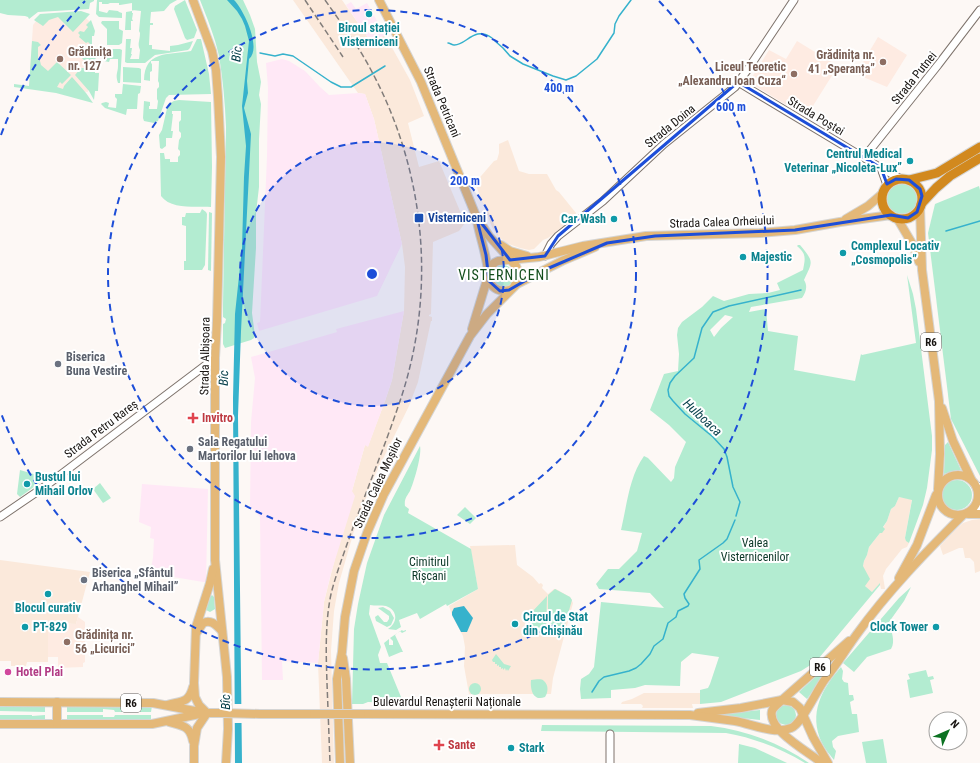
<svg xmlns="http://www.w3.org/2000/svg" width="980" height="763" font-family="'Roboto Condensed',sans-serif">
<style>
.built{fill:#fbe9db}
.industrial{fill:#ffe8f6}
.education{fill:#feebe2}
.green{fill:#b3ecd1;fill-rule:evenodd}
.water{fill:#36b2cc}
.pier{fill:#fdf8f5}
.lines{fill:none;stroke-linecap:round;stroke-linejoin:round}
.stream{stroke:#36b2cc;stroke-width:1.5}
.secondary-casing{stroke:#7e736c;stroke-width:9}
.primary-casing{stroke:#d5d5d4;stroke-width:10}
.highway-casing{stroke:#d5d5d4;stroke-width:11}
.secondary{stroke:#fff;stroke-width:7}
.primary{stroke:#e4b878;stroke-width:8}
.highway{stroke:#d2891e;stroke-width:9}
.rail{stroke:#827d7a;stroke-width:1.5;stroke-dasharray:6 3;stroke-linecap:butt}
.primary-bridge-casing{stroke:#d5d5d4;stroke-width:10;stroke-linecap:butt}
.primary-bridge{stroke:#e4b878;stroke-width:8}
.marked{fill:none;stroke:#1d4ed8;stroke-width:3;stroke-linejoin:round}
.ring{fill:none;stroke:#1d4ed8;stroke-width:2;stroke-dasharray:7 5}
.culture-dot{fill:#0f9aa8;stroke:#fff;stroke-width:1.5}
.education-dot{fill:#8d6e63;stroke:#fff;stroke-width:1.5}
.transit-dot{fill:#1a4fb4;stroke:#fff;stroke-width:1.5}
.worship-dot{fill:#6b7280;stroke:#fff;stroke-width:1.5}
.health-dot{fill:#e0444e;stroke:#fff;stroke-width:1.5}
.hotel-dot{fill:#d1479c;stroke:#fff;stroke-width:1.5}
.labels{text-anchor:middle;stroke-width:4;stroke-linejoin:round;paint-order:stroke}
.shield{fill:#fff;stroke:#5d5a58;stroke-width:1}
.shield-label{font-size:11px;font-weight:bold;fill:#171310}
.culture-label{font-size:12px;font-weight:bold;fill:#0d838f;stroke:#fff;text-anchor:start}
.education-label{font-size:12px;font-weight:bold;fill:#785e54;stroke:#fff;text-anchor:start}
.street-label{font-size:12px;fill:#171310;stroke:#fff}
.transit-label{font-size:12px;font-weight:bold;fill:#164399;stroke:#fff;text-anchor:start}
.worship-label{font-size:12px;font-weight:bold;fill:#5b616d;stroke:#fff;text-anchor:start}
.health-label{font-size:12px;font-weight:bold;fill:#be3a42;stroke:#fff;text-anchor:start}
.park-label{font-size:12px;fill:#0b3727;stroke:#fff}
.hotel-label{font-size:12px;font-weight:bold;fill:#b23c85;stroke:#fff;text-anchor:start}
.water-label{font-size:13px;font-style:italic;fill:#043d48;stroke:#fff}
.quarter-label{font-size:14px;letter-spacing:1px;fill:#124d1b;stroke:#fff}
.centre{fill:#1d4ed8;stroke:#fff;stroke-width:2}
.ring-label{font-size:12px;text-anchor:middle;font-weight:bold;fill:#1d4ed8;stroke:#fff;stroke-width:4;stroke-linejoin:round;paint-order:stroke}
</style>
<rect width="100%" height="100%" fill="#fdf8f5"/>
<g class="built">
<polygon points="293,0 342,0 371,42 385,35 410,80 424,116 408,123 419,167 439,161 465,223 459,231 433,242 431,314 429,315 429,316 432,317 432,321 431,321 418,382 409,406 374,477 356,524 339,583 334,611 331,651 334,763 322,763 318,663 324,602 352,491 365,445 368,446 385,401 392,380 404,311 405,267 402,244 374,119 365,94 358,93"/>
<polygon points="508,140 519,171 529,174 547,174 556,190 559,192 576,213 575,217 548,238 543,240 534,249 529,250 520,248 506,243 499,237 492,227 475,183 494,161 497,160 499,153 499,144"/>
<polygon points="899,497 912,499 905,538 909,543 907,547 902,549 886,569 883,576 885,589 881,589 880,584 872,592 865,586 863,566 864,561 867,555 869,547 880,533 887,521 891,509 895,506"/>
<polygon points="980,519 980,571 975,573 974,562 970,558 965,558 963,548 959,548 943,555 940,546 953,532 963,523 972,520"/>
<polygon points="515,545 517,565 533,577 539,584 541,583 543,585 542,588 548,594 554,589 556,589 570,597 573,603 553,678 551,694 469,694 464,666 465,647 463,636 452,615 449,606 478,589 470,546"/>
<polygon points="0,560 90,572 76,624 52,623 52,628 48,628 48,662 27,662 26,666 11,666 11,661 0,661"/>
<polygon points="644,693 700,693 700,704 692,704 693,708 642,708 643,706 641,704 621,704 622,702 632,699"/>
</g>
<g class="industrial">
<polygon points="351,2 356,9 367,3 385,35 371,42 346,5"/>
<polygon points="282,59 289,61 305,71 320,87 329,95 358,93 365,94 374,119 402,244 377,296 259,331 257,323 260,322 267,156 268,87 266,63"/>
<polygon points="404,311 392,380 385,401 368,447 365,445 352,491 355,496 331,573 324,602 318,663 282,661 283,680 262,680 260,517 250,506 251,422 255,378 251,357 337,332 336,329"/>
<polygon points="142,484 208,489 206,582 203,582 150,573 153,558 154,539 150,538 151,527 139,522"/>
</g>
<g class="education">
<polygon points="81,13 92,24 88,92 29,86 33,25 41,15"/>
<polygon points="878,37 907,55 887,87 856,74"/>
<polygon points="797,41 838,66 806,117 749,82 769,50 786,59"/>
<polygon points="78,617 85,622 85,662 83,663 83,667 58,668 58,657 48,657 48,628 52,628 52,623 76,624"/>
</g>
<g class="green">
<polygon points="0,0 94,0 94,1 90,3 89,9 38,12 29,19 28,17 25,16 8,15 0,13"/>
<path d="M97 0H177L170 4 164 11 151 12 150 23H153V25H150L149 45H152V49L170 51V46L178 45 193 41 190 48 188 50 155 55 145 63H127L125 62 126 39H131L130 48H132L131 54H132L130 59H139L140 50C137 43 140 41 140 33L139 31 141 11 132 10V13H133L132 19 133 21H131V30H125L126 12 132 11V3L120 5H119V3H110L108 4H102V2H99V11L107 13 109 10 118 11 119 12 122 13V18L99 17 96 14Z"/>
<polygon points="185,0 197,30 194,38 187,40 185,38 174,9 175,6"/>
<path d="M200 0H243L250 15 255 29 257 62 261 82 259 95 261 104 259 139V187L256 213V248L252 313 255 336 254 338 251 340 225 348 223 344V324L225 323 226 319 223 317V305L226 127C225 103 223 80 219 56 215 37 207 18 200 0Z"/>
<polygon points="81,11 90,14 73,32 58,17 49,20 43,26 34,20 40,14"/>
<polygon points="91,20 95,31 94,36 92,36 92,47 100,47 101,45 100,48 96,48 95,73 99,73 98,91 95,91 94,100 89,91 75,75 81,68 88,68 88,64 79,55 90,44 88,42 86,43 79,37 80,35 78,33 80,31 84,32 88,27 86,25"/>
<polygon points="102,21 119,21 119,29 123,31 122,43 119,45 107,45 107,29 101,23"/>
<path d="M197 39H201L209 74 211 94 169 95 166 98 158 121 154 123 144 121 143 118 144 101 150 102V106H149V109H157L158 101 157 99V89L159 87V83L158 81 159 61H151V63L152 64V71L150 72V81H151L144 80C145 51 166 55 191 51Z"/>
<polygon points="32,41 38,42 41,45 38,47 38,60 40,61 41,65 48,71 57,62 71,75 62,84 60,82 57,87 63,89 64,86 72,77 86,93 93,103 56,93 14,87 14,84 29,86"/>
<path d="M105 49H120L122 50 120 83H118C115 74 118 73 118 66 118 64 118 62 118 59H110L109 62 104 61Z"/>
<polygon points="123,67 139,68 141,69 141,83 123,82"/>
<polygon points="123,84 141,86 140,93 138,94 137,109 127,109 126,115 105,108 101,104 102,103 106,102 109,103 108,107 116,108 117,99 115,97 115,94 122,94"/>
<path d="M179 100 211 102 212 167 211 207C196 206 171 210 161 196L160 153H164L165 159H170V162H178V157L180 155V151L178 149 179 140 181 137V133L179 131V122L181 120V111H172V114H173L171 131H173L172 138H166V146L162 149 160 148 159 135 162 130 168 104 174 101Z"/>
<circle cx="902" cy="199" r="15"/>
<polygon points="979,186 980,190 980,476 951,419 928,233 935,204"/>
<polygon points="202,209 206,212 207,214 205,265 202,270 184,270 184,261 186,261 186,226 182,225 182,217 185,217 186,213 200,213"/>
<polygon points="209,212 212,213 211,271 208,270"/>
<path d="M798 245H800C814 262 813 261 804 280 808 286 806 292 802 298L751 307 749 312 766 309 768 331 798 336 794 370 855 381 861 354 862 355 916 343 907 275 913 294 916 309 932 436V450L927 488 923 505 909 543 906 541 905 538 912 500 899 497 895 506 891 509 887 521 883 527 885 529 882 533H880L869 547 867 555 864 561 863 566 870 579 865 586 872 592 880 583V585L819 658 812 664 801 671 721 702 700 704V690L708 688 710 684 719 657 692 653 681 662 680 686 645 685 635 688 611 690V698L581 699 580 689 581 679 589 674 594 667 601 602 664 608 650 593 599 589 596 584 608 569H619L637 551 642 533 621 530C627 505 629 477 644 456L648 458 671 482 674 478 675 467 686 442 669 425 650 410 664 374 678 371 679 354 677 335 678 328 682 322 702 307 713 296 724 301 749 294 768 293 780 290 777 283 803 270C805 259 807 254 797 246ZM725 315 733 317 721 328 714 337 710 330Z"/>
<circle cx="503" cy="276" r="11"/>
<polygon points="948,442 961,470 953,471 944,474 945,445"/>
<path d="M420 446C422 455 414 482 410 491 407 496 404 499 405 506L409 509 408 513 471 549 478 589 447 606 446 604 420 619 417 613 399 620 401 627 396 630 388 629C398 623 398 610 386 606 381 605 375 606 370 605L369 614 381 647 378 655 380 663H387L401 697 407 700 422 701V703L368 702 363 704H352L354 629 358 604 367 563 384 515Z"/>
<polygon points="20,470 37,475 42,481 20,497 17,494"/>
<circle cx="957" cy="495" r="15"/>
<polygon points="100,483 111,498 103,503 93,489"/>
<polygon points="465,507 476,518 470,524 457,515"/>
<path d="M911 587 904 601 889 622C891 631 896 641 891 649L867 657 854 672 843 663 899 598Z"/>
<polygon points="555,589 570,597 572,600 564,628 554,636 549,629 548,625 548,595"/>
<polygon points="212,595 214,597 215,609 210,612 206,610 210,597"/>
<polygon points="547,596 546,632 544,631 544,629 536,627 535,634 532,634 529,623 526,622 526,618 529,618 530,614"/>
<polygon points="383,607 390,611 394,618 391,625 387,627 376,621 375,617 378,615 384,622 387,622 389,619 389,616 378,608"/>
<polygon points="402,630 403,631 406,630 406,631 402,633 400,631 395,635 403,652 401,652 389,657 384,643 389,639 389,645 393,645 393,641 390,638"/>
<polygon points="496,654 504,664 511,666 508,671 507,669 506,671 505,668 503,670 503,668 501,669 501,667 499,667 499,665 497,666 497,664 495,664 495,662 493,662 492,660"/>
<polygon points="835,659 807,699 799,692"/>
<path d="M841 667 843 671 842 679 844 682 848 683 849 695H853L854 700 850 702 852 714H857L859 732 838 736 832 741 833 747 836 751 834 760C830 755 825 749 822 743 808 713 822 689 841 667Z"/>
<polygon points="926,670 928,677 933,676 934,679 930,680 933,693 910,698 907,680 910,679 908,674"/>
<path d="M531 680C535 680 541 678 544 681 549 685 548 693 545 697 533 702 530 689 531 680Z"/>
<circle cx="475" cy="689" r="6"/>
<circle cx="786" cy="715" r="10"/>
<polygon points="0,706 45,706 45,712 0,711"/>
<polygon points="67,706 152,706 151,712 115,712 114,710 103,709 103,712 67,712"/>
<polygon points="760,710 760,720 715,715"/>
<polygon points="0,715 32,715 32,716 45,715 45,721 0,721"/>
<polygon points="67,715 103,715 103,717 114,717 115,715 151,715 151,721 67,721"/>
<path d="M542 725 711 726C746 730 779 743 809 763H805C781 749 755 738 726 733L541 731Z"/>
<polygon points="883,739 887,763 866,763 862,742"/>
<polygon points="739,744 755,748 787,763 738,763"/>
</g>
<g class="water">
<path d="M227 0H234C244 10 262 48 249 59L247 81 248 93 244 108 251 134 241 331 238 416 242 763H235L233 398 235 314 242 248 244 177 246 146 242 106 249 41 245 26 242 19 237 11Z"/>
<polygon points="464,606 473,618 467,632 461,632 452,615 452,612 454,608"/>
</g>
<rect class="pier" x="232" y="704" width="12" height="19"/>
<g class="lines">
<g class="stream">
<polyline points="495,41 503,48 510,56 523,64 553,76 566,80 576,76 597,59 614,33 615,24 619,16 631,0"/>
<path d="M448 43C450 43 452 45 454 45 466 46 474 25 492 38"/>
<polyline points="260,53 275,56 283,54 293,56 331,82 341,87 351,87 385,66"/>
<polyline points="946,231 980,221"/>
<polyline points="736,516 740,502 733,487 727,457 724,449 713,437 685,414 673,401 669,396 668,390 670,383 675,376 694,358 702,328 713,312 729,306 801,290"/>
<polyline points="592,692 599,681 604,677 629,671 636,668 641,664 650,654 654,646 663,639 668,623 676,617 678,611 688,606 689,604 685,598 684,594 700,569 699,560 723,543 727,539 735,520"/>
</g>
<defs>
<g id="secondary">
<polyline points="738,82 881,168 901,179"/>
<polyline points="871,161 869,156 870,150 938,65 980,10"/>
<polyline points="881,168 887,185"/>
<polyline points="545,256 551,244 558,236 603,201 664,144 735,87 748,69 794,0"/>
<polyline points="975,485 980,487"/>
<polyline points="968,513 980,508"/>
<polyline points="0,517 47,485 215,358"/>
<polyline points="610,763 610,734"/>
</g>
<g id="primary">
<polyline points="193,0 212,51 216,70 218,97 221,157 217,321 215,358 215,560 227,677 228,729 226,763"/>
<path d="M379 0 421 82 476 216C479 235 486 252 488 271"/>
<polyline points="920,207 922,270 939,401 940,454 938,489"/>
<polyline points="897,218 913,245 919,262"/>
<polyline points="846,219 868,206 882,194"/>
<polyline points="501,245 510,251 527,256"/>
<path d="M488 276C490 287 498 293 509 290"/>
<polyline points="515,285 562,261 595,247"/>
<polyline points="472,329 486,283 488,271 494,263 498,261 539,257 583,246 646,236 760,233 795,230 840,222 891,215"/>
<polyline points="942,408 953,441 971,479"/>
<circle cx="958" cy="495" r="20"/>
<polyline points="968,514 980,514"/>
<polyline points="899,578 917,545 936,495"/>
<path d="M197 632 203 623C211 619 216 625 222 631"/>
<polyline points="343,658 346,679 350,763"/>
<polyline points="0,702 153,703 200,712"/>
<path d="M167 705C182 701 189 703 193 687"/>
<polyline points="207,713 199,705 195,697 194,683 196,627 210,583 213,569"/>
<polyline points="698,713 741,708 782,700 793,702 800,708 813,737 828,763"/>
<polyline points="260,714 314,714"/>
<path d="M361 714 690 715C705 717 720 719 735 721 752 724 774 735 791 728 802 724 817 689 826 678 837 664 846 649 857 634 888 591 925 553 962 516"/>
<path d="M169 722C182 726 190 725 193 741"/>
<polyline points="0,724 152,724 204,713 222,713"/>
<polyline points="57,724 57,702"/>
<polyline points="194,763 194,746 197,728 207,713"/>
<polyline points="340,763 337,679 342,652 345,617 354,571 367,533 384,494 470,336 487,314 515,286 518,279 519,274 516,266 489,236 476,216"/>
<path d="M822 763C809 752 767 730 772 711 773 707 779 703 782 700L849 641"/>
</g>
<g id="highway">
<circle cx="902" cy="199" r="20"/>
<polyline points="909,180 937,173 980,147"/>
<polyline points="921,204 936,188 950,176 980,158"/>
</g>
</defs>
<use href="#secondary" class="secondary-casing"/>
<use href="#primary" class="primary-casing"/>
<use href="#highway" class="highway-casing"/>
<use href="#secondary" class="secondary"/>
<use href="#primary" class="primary"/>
<use href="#highway" class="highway"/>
<g class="rail">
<polyline points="305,0 343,57"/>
<path d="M325 0C341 23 358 45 371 70 426 172 437 292 400 401 385 446 367 489 351 533 344 553 336 574 331 594 325 623 326 653 327 683 328 709 329 736 330 763"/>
</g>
<defs>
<g id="primary-bridge">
<polyline points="222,713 260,714"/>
<polyline points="314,714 361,714"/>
</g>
</defs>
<use href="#primary-bridge" class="primary-bridge-casing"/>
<use href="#primary-bridge" class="primary-bridge"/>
</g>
<path class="marked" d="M738 82 873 163 881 168 887 184 896 179 909 180 920 189 922 196 917 212 908 218 891 215 795 230 655 236 607 243 542 271 509 290 500 291 489 281 486 255 476 216 510 260 545 256 558 236Z"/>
<circle cx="372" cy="274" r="132" fill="#1d4ed8" fill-opacity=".12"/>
<g class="ring">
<circle cx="372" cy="274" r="132"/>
<circle cx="372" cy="274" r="264"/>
<path d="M1 135A396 396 0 0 1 85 1M659 1A396 396 0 1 1 1 413"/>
</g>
<g class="culture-dot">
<circle cx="369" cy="14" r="4"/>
<circle cx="910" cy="161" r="4"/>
<circle cx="614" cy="219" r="4"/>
<circle cx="843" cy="253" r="4"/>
<circle cx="743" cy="257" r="4"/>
<circle cx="27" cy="484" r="4"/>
<circle cx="48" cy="594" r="4"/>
<circle cx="515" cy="624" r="4"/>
<circle cx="25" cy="627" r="4"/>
<circle cx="936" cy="627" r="4"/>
<circle cx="511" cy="748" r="4"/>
</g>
<g class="education-dot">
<circle cx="60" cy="59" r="4"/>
<circle cx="883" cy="62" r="4"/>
<circle cx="794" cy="74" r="4"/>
<circle cx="67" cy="642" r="4"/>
</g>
<rect class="transit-dot" x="414" y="213" width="10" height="10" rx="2"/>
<g class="worship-dot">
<circle cx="58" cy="364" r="4"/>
<circle cx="190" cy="449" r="4"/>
<circle cx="84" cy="580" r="4"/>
</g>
<g class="health-dot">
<path d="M191 412h4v4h4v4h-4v4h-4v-4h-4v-4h4z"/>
<path d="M437 739h4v4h4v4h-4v4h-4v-4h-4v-4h4z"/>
</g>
<circle class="hotel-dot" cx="8" cy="672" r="4"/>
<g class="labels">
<g class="shield">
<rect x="921" y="333" width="20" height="18" rx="3"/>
<rect x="810" y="658" width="20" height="18" rx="3"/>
<rect x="121" y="694" width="20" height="18" rx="3"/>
</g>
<g class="shield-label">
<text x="931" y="346">R6</text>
<text x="820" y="671">R6</text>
<text x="131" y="707">R6</text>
</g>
<g class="culture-label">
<text x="369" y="32" text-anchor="middle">Biroul stației<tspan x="369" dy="14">Visterniceni</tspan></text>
<text x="902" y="158" text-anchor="end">Centrul Medical<tspan x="902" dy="14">Veterinar „Nicoleta-Lux”</tspan></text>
<text x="606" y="223" text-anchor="end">Car Wash</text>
<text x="851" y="250">Complexul Locativ<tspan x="851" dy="14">„Cosmopolis”</tspan></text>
<text x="751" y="261">Majestic</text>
<text x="35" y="481">Bustul lui<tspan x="35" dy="14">Mihail Orlov</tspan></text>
<text x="48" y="612" text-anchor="middle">Blocul curativ</text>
<text x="523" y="621">Circul de Stat<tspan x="523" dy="14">din Chișinău</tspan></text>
<text x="33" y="631">PT-829</text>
<text x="928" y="631" text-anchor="end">Clock Tower</text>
<text x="519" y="752">Stark</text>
</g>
<g class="education-label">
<text x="68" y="56">Grădinița<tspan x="68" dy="14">nr. 127</tspan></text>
<text x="875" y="59" text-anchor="end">Grădinița nr.<tspan x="875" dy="14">41 „Speranța”</tspan></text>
<text x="786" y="71" text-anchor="end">Liceul Teoretic<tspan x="786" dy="14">„Alexandru Ioan Cuza“</tspan></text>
<text x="75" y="639">Grădinița nr.<tspan x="75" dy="14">56 „Licurici”</tspan></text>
</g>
<g class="street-label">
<text transform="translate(914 78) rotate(-51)" y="4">Strada Putnei</text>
<text transform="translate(442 102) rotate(67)" y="4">Strada Petricani</text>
<text transform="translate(816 116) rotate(31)" y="4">Strada Poștei</text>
<text transform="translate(670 126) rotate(-39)" y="4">Strada Doina</text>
<text transform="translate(722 222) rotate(-2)" y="4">Strada Calea Orheiului</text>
<text transform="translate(205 356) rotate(-89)" y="4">Strada Albișoara</text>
<text transform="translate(101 429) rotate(-37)" y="4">Strada Petru Rareș</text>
<text transform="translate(378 483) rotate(-65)" y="4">Strada Calea Moșilor</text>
<text x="447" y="706">Bulevardul Renașterii Naționale</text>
</g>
<g class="transit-label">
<text x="428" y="222">Visterniceni</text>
</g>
<g class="worship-label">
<text x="66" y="361">Biserica<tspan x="66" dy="14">Buna Vestire</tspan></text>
<text x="198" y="446">Sala Regatului<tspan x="198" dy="14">Martorilor lui Iehova</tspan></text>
<text x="92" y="577">Biserica „Sfântul<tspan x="92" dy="14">Arhanghel Mihail”</tspan></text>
</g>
<g class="health-label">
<text x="202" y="422">Invitro</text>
<text x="448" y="749">Sante</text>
</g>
<g class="park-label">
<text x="755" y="547">Valea<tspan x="755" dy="14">Visternicenilor</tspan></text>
<text x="429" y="566">Cimitirul<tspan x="429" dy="14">Rîșcani</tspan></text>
</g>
<g class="hotel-label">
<text x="16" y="676">Hotel Plai</text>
</g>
<g class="water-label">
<text transform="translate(236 54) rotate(-84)" y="5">Bîc</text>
<text transform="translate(223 378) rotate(-88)" y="5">Bîc</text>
<text transform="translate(703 417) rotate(43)" y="5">Hulboaca</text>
<text transform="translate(225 702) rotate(-90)" y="5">Bîc</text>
</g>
<g class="quarter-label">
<text x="504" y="280">VISTERNICENI</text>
</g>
</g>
<circle cx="372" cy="274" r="6" class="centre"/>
<g class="ring-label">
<text x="559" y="92">400 m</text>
<text x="731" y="111">600 m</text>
<text x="465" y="185">200 m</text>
</g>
<g transform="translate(948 731) rotate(45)"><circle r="19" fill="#ffffff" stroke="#a2a19f"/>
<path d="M0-3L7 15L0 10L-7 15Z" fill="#0c7222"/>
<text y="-6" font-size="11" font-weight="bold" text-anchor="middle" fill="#171310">N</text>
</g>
</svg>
